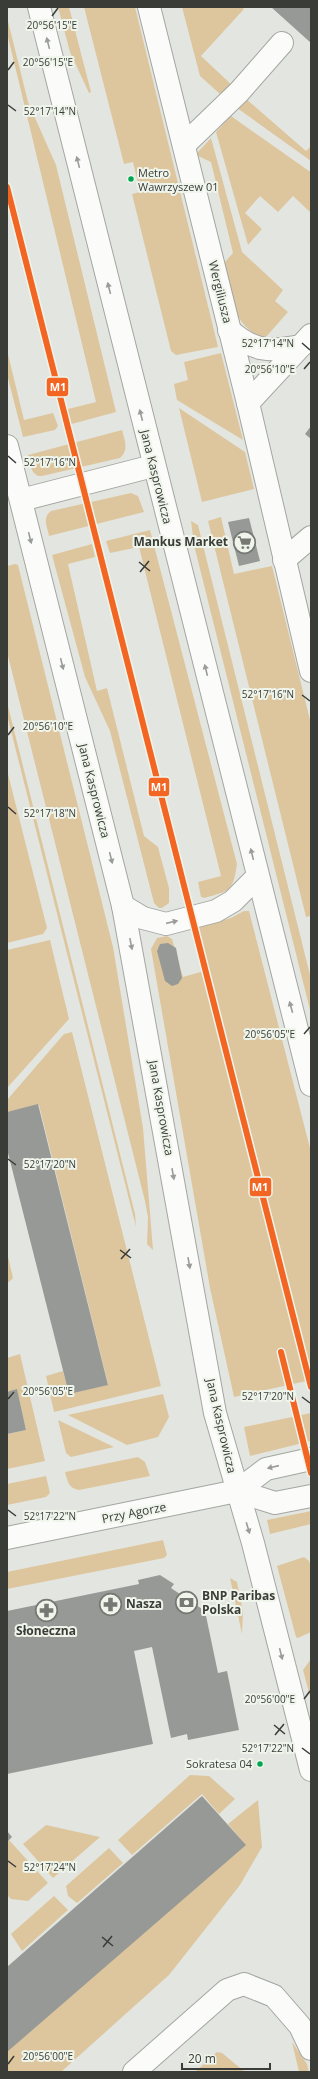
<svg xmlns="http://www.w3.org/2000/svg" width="318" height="2079" font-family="'Open Sans',sans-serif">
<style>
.grass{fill:#ddc69e}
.building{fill:#969995}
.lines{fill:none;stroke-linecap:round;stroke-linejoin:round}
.minor-casing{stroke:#a3a6a1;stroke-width:24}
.major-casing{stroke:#a3a6a1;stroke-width:24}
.minor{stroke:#fbfbfa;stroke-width:22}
.major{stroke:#fbfbfa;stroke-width:22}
.metro-1-casing{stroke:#eff5eb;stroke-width:9}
.metro-1{stroke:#f26522;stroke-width:6}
.oneway{fill:#9a9c99}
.ticks{fill:none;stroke:#3a3c38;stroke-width:1.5}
.bus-dot{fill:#00a651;stroke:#eff5eb;stroke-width:1.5}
.labels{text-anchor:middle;stroke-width:4;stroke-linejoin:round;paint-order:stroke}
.bus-label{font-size:11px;fill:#3a3c38;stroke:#eff5eb;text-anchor:start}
.street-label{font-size:12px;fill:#3a3c38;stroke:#eff5eb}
.poi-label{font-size:12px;font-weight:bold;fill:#3a3c38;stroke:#eff5eb;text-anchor:start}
.ticks-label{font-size:10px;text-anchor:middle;fill:#3a3c38;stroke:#eff5eb;stroke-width:4;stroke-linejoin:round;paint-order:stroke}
.line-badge{stroke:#eff5eb;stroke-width:1.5}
.badge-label{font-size:11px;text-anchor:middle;font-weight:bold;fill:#fff}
</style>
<rect width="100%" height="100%" fill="#e3e6e0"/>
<g class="grass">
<polygon points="58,7 69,7 91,92 89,93 70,52"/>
<polygon points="84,7 135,7 218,347 176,355 171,351 132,194 140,192 133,162 124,164"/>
<polygon points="182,7 242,7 244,9 201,56 234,87 220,94 200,76"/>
<polygon points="7,17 28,102 56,165 116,412 68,425 64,410 96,402 7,33"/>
<polygon points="245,98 306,151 311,146 311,161 237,108"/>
<polygon points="231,116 309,171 311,171 311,213 293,196 278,212 260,196 245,213 262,229 248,245 216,132"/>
<path d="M211 138 242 252 283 290 275 301 288 312 265 338C231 327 231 294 224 263L233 253 211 162 198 156V152Z"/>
<polygon points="7,350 24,420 53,413 58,426 55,430 23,437 7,374"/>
<polygon points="221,353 243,440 177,400 174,384 188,380 184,362"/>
<polygon points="179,408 245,452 254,489 202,502"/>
<path d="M122 430C125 441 129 450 120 458L42 476C31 477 30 463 28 455Z"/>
<path d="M131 493 138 496 144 512 49 536C47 526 42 518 51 511Z"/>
<polygon points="221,517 234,574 272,566 311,724 311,916 306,917 208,521"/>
<polygon points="191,521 198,525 311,979 311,1014 194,545"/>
<path d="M150 530 237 864C233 891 230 891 204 898L201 897 198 882 221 876 139 547 110 553 106 541Z"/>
<polygon points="92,544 95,557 68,564 97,691 107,688 144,836 158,847 169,888 169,903 162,908 159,908 154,903 110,731 85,677 52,555"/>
<polygon points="15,564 18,565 113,947 143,1128 153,1250 147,1244 148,1217 145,1201 7,652 7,566"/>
<polygon points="7,702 135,1214 136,1227 7,715"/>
<polygon points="7,770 47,928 43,934 7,943"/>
<polygon points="244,911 249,911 311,1152 311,1380 234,1397 210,1288 151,949 157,938 167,936 172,939 183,977 204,971 195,928 231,918"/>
<polygon points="50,940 69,1019 7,1088 7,950"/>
<polygon points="72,1032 161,1386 54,1412 46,1376 63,1371 69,1394 108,1384 39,1105 7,1112 7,1100 64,1034"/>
<polygon points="7,1252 13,1278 9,1282 7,1282"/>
<polygon points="20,1354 45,1461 7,1469 7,1434 26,1430 17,1390 7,1392 7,1358"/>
<polygon points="163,1394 169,1417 158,1437 127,1445 68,1415"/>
<polygon points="311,1413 311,1441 250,1456 244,1427"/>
<polygon points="58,1420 114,1447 71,1457 66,1453"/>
<path d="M138 1457 145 1462 150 1476 79 1490C68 1488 68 1482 65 1472Z"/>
<polygon points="46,1476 50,1493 46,1497 7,1505 7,1484"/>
<polygon points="311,1511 311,1524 270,1534 267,1520"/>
<polygon points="163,1540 167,1555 164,1558 7,1589 7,1572"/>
<polygon points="304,1557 309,1561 311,1568 311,1632 298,1638 296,1637 277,1566"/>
<polygon points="230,1578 237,1582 243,1612 242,1634"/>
<polygon points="311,1659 311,1700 303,1670"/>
<polygon points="190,1775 209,1776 235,1799 219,1814 202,1794 132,1855 118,1840"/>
<polygon points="258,1800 262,1847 240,1885 169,1975 61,2072 7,2072 7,2050 244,1843 228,1824"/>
<polygon points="46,1825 100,1837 53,1878 23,1844"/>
<polygon points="9,1840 48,1883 28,1901 11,1899 7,1895 7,1842"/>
<polygon points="109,1848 123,1863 77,1903 68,1896 66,1886"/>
<polygon points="54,1896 68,1910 22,1951 11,1934"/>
<polygon points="292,2042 307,2064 309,2072 299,2072"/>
<polygon points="217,2052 222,2053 245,2072 195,2072"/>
</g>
<g class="building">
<polygon points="271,7 311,7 311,43"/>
<polygon points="311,426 311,439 305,434"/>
<polygon points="249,518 260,561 239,566 228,522"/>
<polygon points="168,943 176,948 182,978 178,984 172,986 165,981 157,951 160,944"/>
<polygon points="38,1104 108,1385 69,1394 7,1149 7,1112"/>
<polygon points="17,1389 26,1430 7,1434 7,1392"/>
<polygon points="160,1575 174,1584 171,1588 205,1611 218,1673 227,1671 239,1730 188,1740 187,1734 171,1738 152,1647 134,1651 153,1744 7,1774 7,1611 139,1584 138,1580"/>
<polygon points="202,1796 246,1845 7,2052 7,1967"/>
<polygon points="7,1831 12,1837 7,1842"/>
</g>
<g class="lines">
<defs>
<g id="minor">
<polyline points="149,7 248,403 311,671"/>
<polyline points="184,145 239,92 282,43"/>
<path d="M229 330C254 352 270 352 301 346"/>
<polyline points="248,403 311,335"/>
<polyline points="284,560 311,537"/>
<polyline points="237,1491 275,1503 311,1496"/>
<polyline points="7,1538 237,1491 266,1469 311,1459"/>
<polyline points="134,2072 227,1990 244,1984 274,1996 300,2026 311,2049"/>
</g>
<g id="major">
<polyline points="39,7 311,1085"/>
<polyline points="7,446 123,906 215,1413 253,1543 311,1770"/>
<polyline points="21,500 153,466"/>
<polyline points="123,906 143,918 166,924 216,911 233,901 257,877"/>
</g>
</defs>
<use href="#minor" class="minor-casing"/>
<use href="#major" class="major-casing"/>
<use href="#minor" class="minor"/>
<use href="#major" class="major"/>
<defs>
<g id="metro-1">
<polyline points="7,187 311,1387"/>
<polyline points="281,1352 311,1473"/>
</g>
</defs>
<use href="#metro-1" class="metro-1-casing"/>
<use href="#metro-1" class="metro-1"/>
</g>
<defs><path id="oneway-solid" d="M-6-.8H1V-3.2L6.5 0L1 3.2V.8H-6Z"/></defs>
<g class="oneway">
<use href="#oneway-solid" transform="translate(48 43) rotate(-104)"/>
<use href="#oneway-solid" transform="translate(78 162) rotate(-104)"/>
<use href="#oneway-solid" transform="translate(109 288) rotate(-104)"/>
<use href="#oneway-solid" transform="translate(141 415) rotate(-104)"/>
<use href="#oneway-solid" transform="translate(30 538) rotate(76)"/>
<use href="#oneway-solid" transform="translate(62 664) rotate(76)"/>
<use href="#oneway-solid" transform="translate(206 670) rotate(-104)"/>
<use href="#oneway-solid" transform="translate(252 854) rotate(-104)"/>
<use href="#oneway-solid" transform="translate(111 858) rotate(76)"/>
<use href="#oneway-solid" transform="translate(172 922) rotate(-13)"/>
<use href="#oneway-solid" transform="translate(131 944) rotate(79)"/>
<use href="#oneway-solid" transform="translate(291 1007) rotate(-105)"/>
<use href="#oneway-solid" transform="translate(173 1174) rotate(80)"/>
<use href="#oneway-solid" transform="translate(189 1263) rotate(80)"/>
<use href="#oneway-solid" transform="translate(273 1467) rotate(167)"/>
<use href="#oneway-solid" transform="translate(248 1528) rotate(73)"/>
<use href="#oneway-solid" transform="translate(281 1654) rotate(76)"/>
</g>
<path class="ticks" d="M52 16 58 8M8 70 14 62M8 105 16 111M302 343 310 350M304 369 310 362M8 456 16 463M139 562 150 571M140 572 149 561M302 695 310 701M8 735 14 727M8 807 16 814M304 1034 310 1027M8 1159 16 1165M120 1250 131 1258M121 1259 130 1249M302 1397 310 1403M8 1399 14 1392M8 1510 16 1516M304 1699 310 1691M274 1725 285 1734M275 1735 284 1724M302 1748 310 1754M8 1861 16 1867M102 1937 113 1946M103 1947 112 1936M8 2064 14 2056"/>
<defs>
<symbol id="supermarket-ring" viewBox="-11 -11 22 22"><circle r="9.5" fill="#eff5eb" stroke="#757873" stroke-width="1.5"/><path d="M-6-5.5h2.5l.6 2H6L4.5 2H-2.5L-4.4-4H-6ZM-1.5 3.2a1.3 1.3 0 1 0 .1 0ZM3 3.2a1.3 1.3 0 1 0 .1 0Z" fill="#757873"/></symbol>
<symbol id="bank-ring" viewBox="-11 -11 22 22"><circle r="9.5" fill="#eff5eb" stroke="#757873" stroke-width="1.5"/><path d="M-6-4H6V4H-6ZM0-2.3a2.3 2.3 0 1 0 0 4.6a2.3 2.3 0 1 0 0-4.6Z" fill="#757873"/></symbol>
<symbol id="pharmacy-ring" viewBox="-11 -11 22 22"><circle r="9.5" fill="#eff5eb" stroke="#757873" stroke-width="1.5"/><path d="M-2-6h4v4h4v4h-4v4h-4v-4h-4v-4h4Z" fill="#757873"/></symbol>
</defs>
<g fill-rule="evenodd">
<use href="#supermarket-ring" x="232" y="530" width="25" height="25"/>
<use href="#bank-ring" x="174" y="1590" width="25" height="25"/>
<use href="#pharmacy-ring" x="98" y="1592" width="25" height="25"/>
<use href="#pharmacy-ring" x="34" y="1598" width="25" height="25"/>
</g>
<g class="bus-dot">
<circle cx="131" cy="179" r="3.5"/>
<circle cx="260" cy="1764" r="3.5"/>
</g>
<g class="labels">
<g class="bus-label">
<text x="138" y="177">Metro<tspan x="138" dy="14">Wawrzyszew 01</tspan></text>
<text x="252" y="1768" text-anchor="end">Sokratesa 04</text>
</g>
<g class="street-label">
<text transform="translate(220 292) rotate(76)" y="4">Wergiliusza</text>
<text transform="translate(156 477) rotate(76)" y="4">Jana Kasprowicza</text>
<text transform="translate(94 791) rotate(76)" y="4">Jana Kasprowicza</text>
<text transform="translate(161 1108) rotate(80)" y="4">Jana Kasprowicza</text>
<text transform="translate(221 1426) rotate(77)" y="4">Jana Kasprowicza</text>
<text transform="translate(134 1513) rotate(-11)" y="4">Przy Agorze</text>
</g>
<g class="poi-label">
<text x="228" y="546" text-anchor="end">Mankus Market</text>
<text x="202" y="1600">BNP Paribas<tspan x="202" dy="14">Polska</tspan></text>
<text x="126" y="1608">Nasza</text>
<text x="46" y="1635" text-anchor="middle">Słoneczna</text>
</g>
</g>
<g class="ticks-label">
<text x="52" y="29">20°56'15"E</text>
<text x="48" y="66">20°56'15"E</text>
<text x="50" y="115">52°17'14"N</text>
<text x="268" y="347">52°17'14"N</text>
<text x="270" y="373">20°56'10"E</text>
<text x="50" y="466">52°17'16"N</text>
<text x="268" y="698">52°17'16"N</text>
<text x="48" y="730">20°56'10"E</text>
<text x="50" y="817">52°17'18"N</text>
<text x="270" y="1038">20°56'05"E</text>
<text x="50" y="1168">52°17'20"N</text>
<text x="48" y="1395">20°56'05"E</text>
<text x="268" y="1400">52°17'20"N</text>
<text x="50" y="1520">52°17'22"N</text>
<text x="270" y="1703">20°56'00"E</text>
<text x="268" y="1752">52°17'22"N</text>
<text x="50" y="1871">52°17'24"N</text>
<text x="48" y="2060">20°56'00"E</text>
</g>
<g class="line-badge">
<rect x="46" y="377" width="23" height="20" rx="4" fill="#f26522"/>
<rect x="148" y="777" width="22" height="20" rx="4" fill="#f26522"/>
<rect x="249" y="1177" width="23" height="20" rx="4" fill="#f26522"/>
</g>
<g class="badge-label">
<text x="58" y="391">M1</text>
<text x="159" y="791">M1</text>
<text x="260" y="1191">M1</text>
</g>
<rect width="318" height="2079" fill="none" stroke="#3a3c38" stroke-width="16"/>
<path d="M182 2063v6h88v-6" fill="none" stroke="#3a3c38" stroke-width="2"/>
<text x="188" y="2063" font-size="12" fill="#3a3c38" stroke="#eff5eb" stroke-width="3" paint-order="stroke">20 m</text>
</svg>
